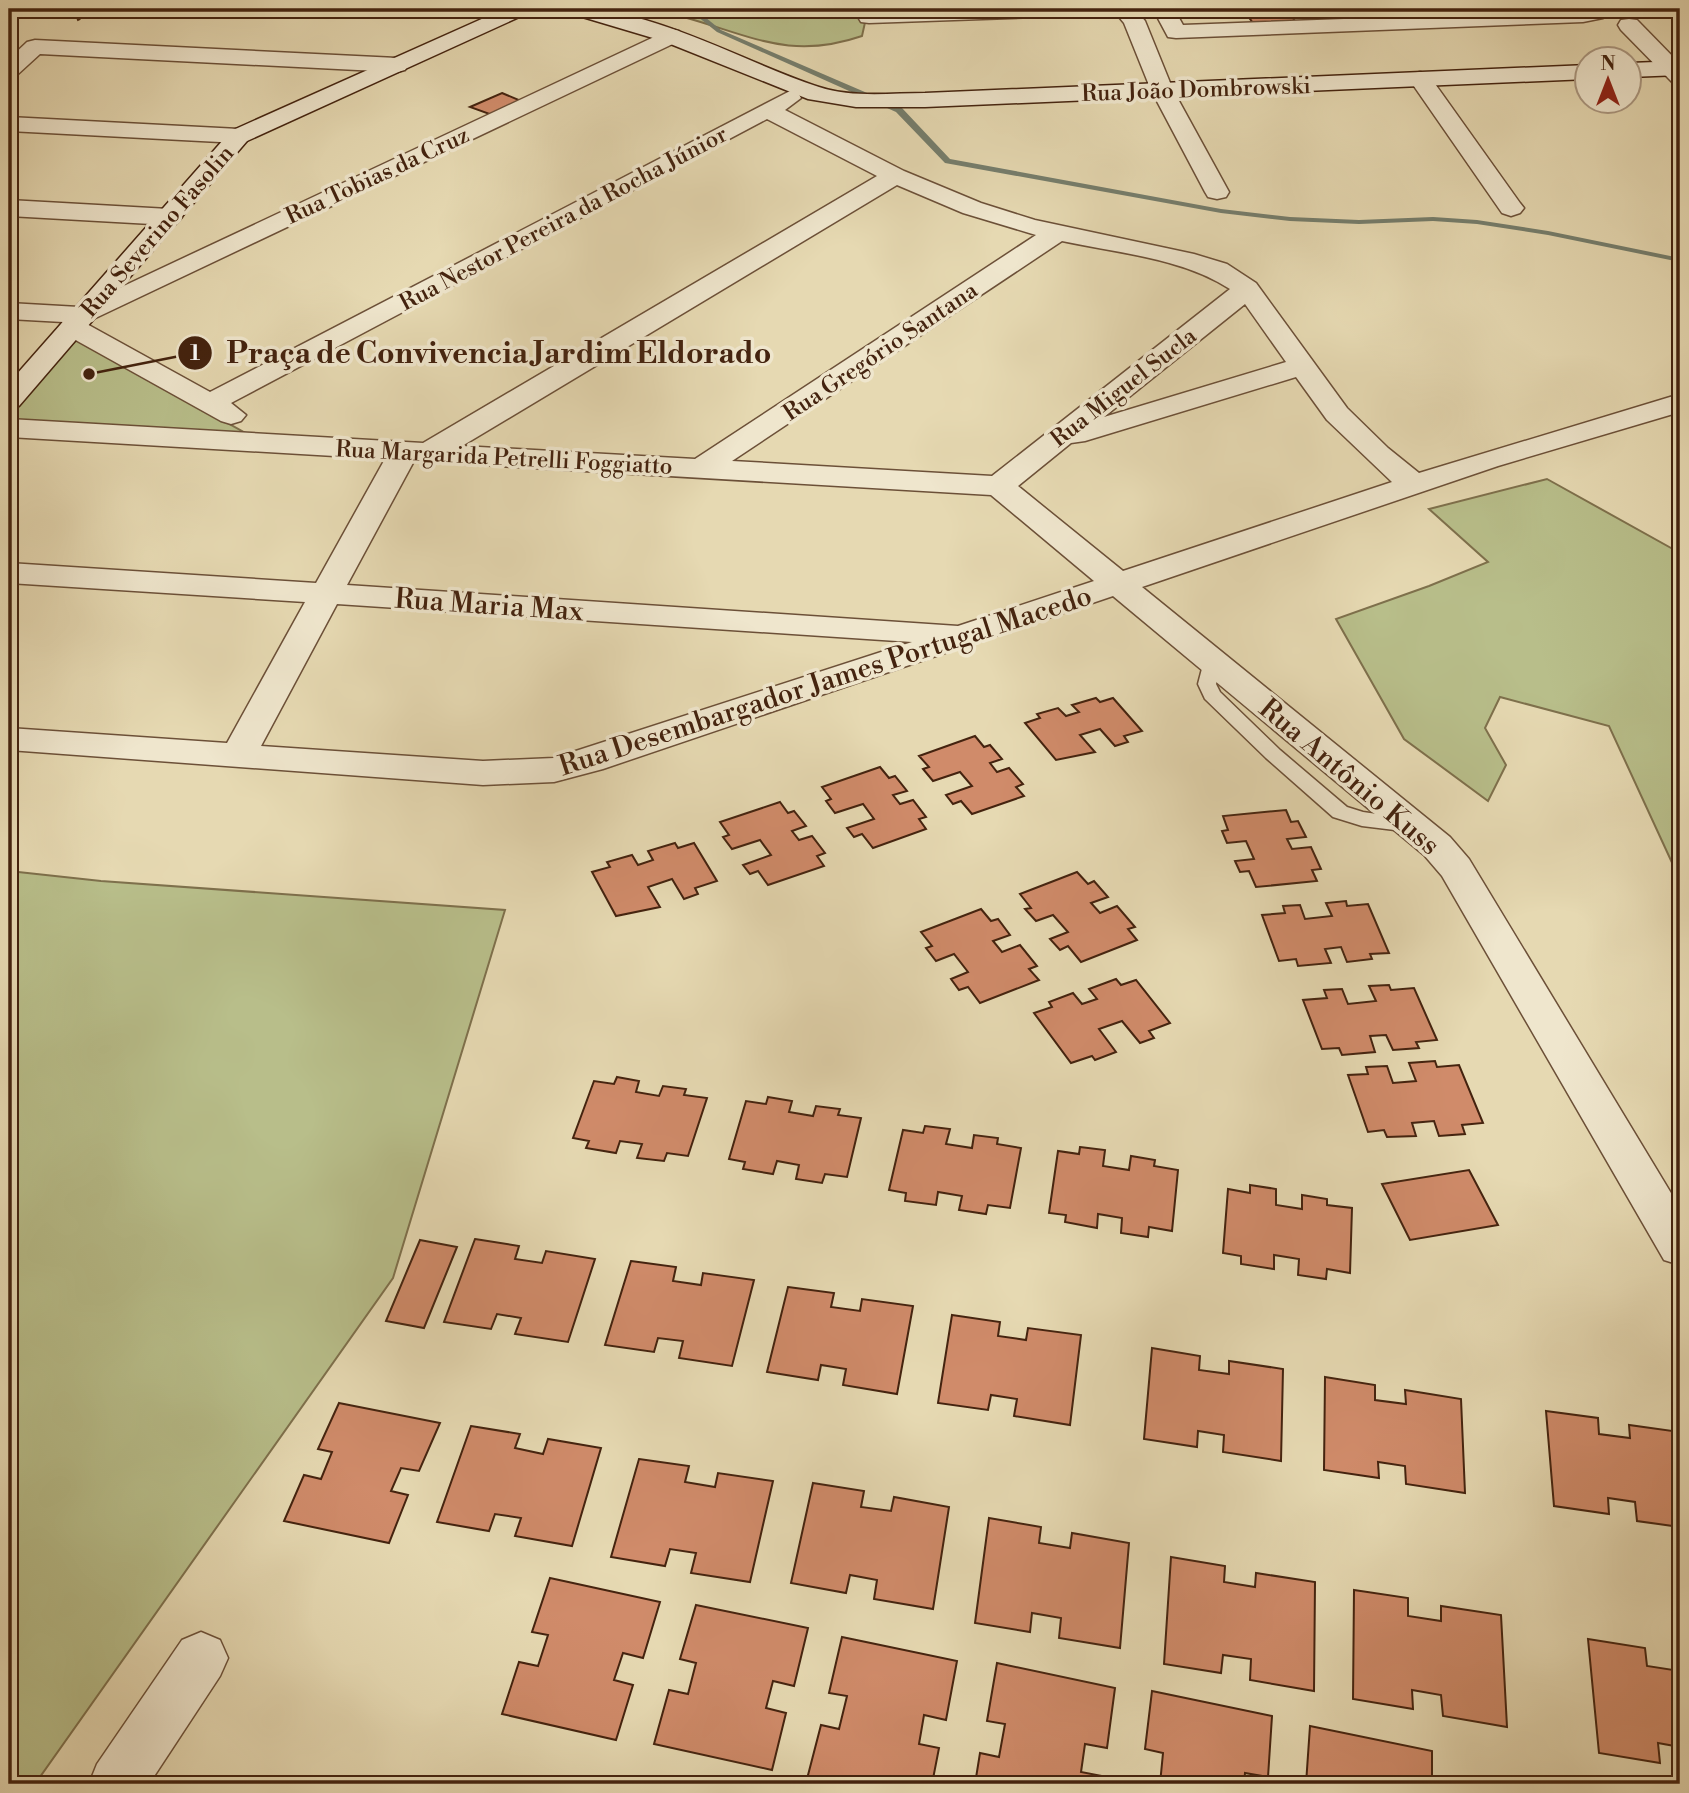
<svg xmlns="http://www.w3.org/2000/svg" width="1689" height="1793" font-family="'Libre Bodoni',serif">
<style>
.green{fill:#b8be8a;stroke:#7e704c;stroke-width:2}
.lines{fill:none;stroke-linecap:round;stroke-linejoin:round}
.stream{fill:#757e6d;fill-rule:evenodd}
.building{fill:#d08b6a;stroke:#44230f;stroke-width:2}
.lane-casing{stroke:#6c5038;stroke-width:3}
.street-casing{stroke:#6c5038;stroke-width:3}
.secondary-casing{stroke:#44230f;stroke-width:3}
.path{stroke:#44230f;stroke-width:2.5;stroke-dasharray:3.5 2;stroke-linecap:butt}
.lane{fill:#efe6cd;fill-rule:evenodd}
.street{fill:#efe6cd;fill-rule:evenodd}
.secondary{fill:#efe6cd;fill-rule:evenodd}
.labels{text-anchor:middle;stroke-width:7;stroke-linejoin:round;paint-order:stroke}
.far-street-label{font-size:23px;fill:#44230f;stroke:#efe6cd}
.street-label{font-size:28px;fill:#44230f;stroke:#efe6cd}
.leader{fill:none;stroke:#44230f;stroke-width:2.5}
.callout-dot{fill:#44230f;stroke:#efe6cd;stroke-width:2.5}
.mark-label{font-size:21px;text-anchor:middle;font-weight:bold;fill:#fff}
.callout-label{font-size:30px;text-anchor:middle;font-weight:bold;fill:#44230f;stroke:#efe6cd;stroke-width:7;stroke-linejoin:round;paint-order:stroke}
</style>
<rect width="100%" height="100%" fill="#e6d9b2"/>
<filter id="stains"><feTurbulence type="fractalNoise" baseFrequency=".00286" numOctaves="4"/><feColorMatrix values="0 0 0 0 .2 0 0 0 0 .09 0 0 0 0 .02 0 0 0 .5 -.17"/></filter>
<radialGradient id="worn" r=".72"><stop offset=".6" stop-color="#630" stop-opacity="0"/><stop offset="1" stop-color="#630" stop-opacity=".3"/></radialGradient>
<g class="green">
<path d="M687 9H868L862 36C792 60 754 37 687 18Z"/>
<polygon points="72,336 256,439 9,423 9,411"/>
<polygon points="1547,479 1680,553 1680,880 1609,726 1500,697 1485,728 1506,765 1488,801 1404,739 1336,619 1429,586 1488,562 1429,509"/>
<polygon points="9,871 101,881 505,910 393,1278 35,1784 9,1784"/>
</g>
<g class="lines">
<polygon class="stream" points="688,9 695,9 721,30 902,108 950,159 1221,209 1290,217 1359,220 1433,217 1477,220 1548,231 1680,258 1680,262 1548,235 1477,224 1433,221 1359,224 1290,221 1221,213 945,163 896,112 717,32"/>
</g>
<g class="building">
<polygon points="1251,9 1287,10 1295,21 1253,23 1245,12 1253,11"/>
<polygon points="502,93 526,103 495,116 470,107"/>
<polygon points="1096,698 1100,702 1113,698 1142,731 1124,736 1128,742 1115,746 1100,729 1080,735 1095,752 1056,760 1025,723 1040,718 1037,714 1058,708 1066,716 1079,712 1072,705"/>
<polygon points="975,736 984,747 990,745 1002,759 990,763 997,772 1009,768 1023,784 1016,787 1024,796 972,814 961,801 953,804 946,795 972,786 960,772 933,781 923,769 929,767 919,756"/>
<polygon points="880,767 889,778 895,776 907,791 893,795 900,804 913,800 926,817 919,819 926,829 873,848 862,834 854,837 847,828 874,819 863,804 835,813 826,801 831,799 822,787"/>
<polygon points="780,802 788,813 794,811 806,826 792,831 799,840 812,836 825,853 817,856 824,866 768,885 758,871 750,874 743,865 771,855 760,840 732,849 723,837 729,835 720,822"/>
<polygon points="1286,810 1291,822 1298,821 1306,837 1287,839 1292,849 1311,847 1321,869 1312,870 1317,881 1256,887 1249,871 1240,872 1235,861 1254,859 1246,841 1227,843 1222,831 1228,830 1223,816"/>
<polygon points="675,843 678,848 694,843 717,881 695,888 698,894 684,899 672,879 648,887 660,907 616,916 592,872 610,867 607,862 632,855 638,865 653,860 648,851"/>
<polygon points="1077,872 1088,884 1094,881 1108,897 1091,903 1100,913 1117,906 1135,927 1128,929 1137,940 1081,962 1068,946 1060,950 1050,939 1068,932 1053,915 1036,921 1025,909 1031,908 1020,894"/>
<polygon points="1346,901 1347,906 1368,904 1389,953 1370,954 1372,959 1347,962 1341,947 1325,949 1331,963 1298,966 1296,959 1279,961 1262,915 1285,913 1283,906 1300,905 1305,919 1332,916 1326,903"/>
<polygon points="981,909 991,921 998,919 1010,935 993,941 1002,952 1020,945 1037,966 1029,969 1039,980 980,1003 968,987 959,990 951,979 968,972 954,954 936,961 926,948 932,946 921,932"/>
<polygon points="1116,979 1121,985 1136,980 1170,1023 1149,1031 1154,1038 1140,1043 1122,1021 1099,1029 1116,1052 1095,1060 1092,1056 1071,1063 1034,1013 1052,1007 1049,1002 1073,993 1082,1004 1097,999 1089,989"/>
<polygon points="1389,985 1391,990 1414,988 1437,1040 1416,1042 1419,1048 1393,1050 1386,1035 1370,1036 1375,1052 1342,1055 1339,1048 1322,1049 1303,1000 1327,998 1324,990 1342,989 1348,1004 1376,1001 1369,986"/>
<polygon points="1435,1061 1437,1067 1459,1065 1483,1123 1462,1125 1465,1134 1439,1136 1434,1121 1412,1123 1416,1136 1387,1137 1384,1130 1368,1132 1348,1075 1368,1074 1366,1067 1387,1066 1393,1083 1416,1081 1409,1063"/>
<polygon points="617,1077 639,1081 636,1092 659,1096 663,1086 686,1089 684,1095 707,1098 688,1156 667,1153 664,1161 637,1158 642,1144 620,1141 616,1153 586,1148 589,1141 573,1138 594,1081 614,1084"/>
<polygon points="768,1097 792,1101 789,1112 813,1116 816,1106 840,1109 838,1115 861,1118 847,1177 825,1174 822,1183 796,1179 799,1165 777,1161 773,1174 743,1169 745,1162 729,1159 746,1101 766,1104"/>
<polygon points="925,1126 950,1129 946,1144 972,1148 974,1135 998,1138 997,1144 1021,1148 1010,1208 988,1205 986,1214 959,1210 962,1196 938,1192 936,1205 905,1201 906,1193 889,1190 903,1130 923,1133"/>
<polygon points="1080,1147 1105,1150 1103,1166 1129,1170 1131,1156 1155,1160 1154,1166 1178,1170 1172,1231 1149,1227 1148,1237 1121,1233 1122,1218 1098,1214 1097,1228 1065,1222 1066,1215 1049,1213 1058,1151 1079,1154"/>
<polygon points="1469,1170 1498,1225 1410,1240 1382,1184"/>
<polygon points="1250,1185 1276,1189 1276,1205 1302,1209 1302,1195 1327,1199 1327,1205 1352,1208 1350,1273 1327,1269 1326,1279 1298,1275 1299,1259 1274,1255 1274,1269 1241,1264 1241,1256 1223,1253 1228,1189 1250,1193"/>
<polygon points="475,1239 519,1246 515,1259 542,1263 546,1251 595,1259 568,1342 515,1334 521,1318 497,1314 491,1329 444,1322"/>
<polygon points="420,1240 457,1247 424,1328 386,1321"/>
<polygon points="631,1261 676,1267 673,1281 701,1285 703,1273 754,1280 732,1366 679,1358 683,1341 658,1338 654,1352 605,1345"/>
<polygon points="788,1287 834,1293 831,1307 860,1311 862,1299 913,1306 897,1394 843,1385 846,1369 821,1365 818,1380 767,1372"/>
<polygon points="952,1315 1000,1322 998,1336 1026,1340 1028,1328 1081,1335 1070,1425 1014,1416 1017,1399 991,1395 988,1410 938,1403"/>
<polygon points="1152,1348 1200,1356 1199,1370 1229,1374 1229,1361 1283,1369 1281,1461 1223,1452 1224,1435 1198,1431 1197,1447 1144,1439"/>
<polygon points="1325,1377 1375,1385 1375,1400 1406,1404 1405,1390 1461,1399 1465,1493 1406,1484 1405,1466 1378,1462 1379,1478 1324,1470"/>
<polygon points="339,1403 440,1423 419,1471 401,1468 391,1491 408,1495 389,1543 284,1521 304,1475 321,1479 332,1452 318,1449"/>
<polygon points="1546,1411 1598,1418 1599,1434 1630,1438 1629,1425 1680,1432 1680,1527 1637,1521 1635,1502 1608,1498 1609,1514 1554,1506"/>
<polygon points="471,1426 520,1434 515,1448 543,1454 548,1439 601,1448 572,1546 515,1536 521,1518 495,1514 489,1531 437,1522"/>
<polygon points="639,1459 689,1466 685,1482 715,1487 718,1473 773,1481 750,1582 691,1573 696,1553 670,1549 665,1566 611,1557"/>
<polygon points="813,1483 864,1491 861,1507 891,1511 894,1497 949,1507 933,1609 874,1599 877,1580 850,1575 846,1593 791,1583"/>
<polygon points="989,1518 1041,1527 1039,1543 1070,1548 1072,1533 1129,1543 1120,1648 1059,1638 1061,1618 1032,1613 1030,1632 975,1623"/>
<polygon points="1171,1557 1225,1566 1224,1582 1255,1587 1256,1573 1315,1582 1314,1691 1250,1680 1251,1659 1223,1655 1221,1673 1164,1664"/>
<polygon points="550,1578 660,1602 643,1658 623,1653 614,1680 633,1685 616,1740 502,1714 519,1662 538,1666 548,1635 532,1632"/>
<polygon points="1354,1590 1408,1598 1408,1616 1441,1621 1441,1606 1501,1615 1507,1727 1443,1716 1441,1695 1412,1690 1413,1709 1353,1699"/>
<polygon points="696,1605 808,1628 794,1686 773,1681 766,1708 786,1713 772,1770 654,1744 669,1690 688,1694 696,1663 680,1659"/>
<polygon points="842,1637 957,1661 946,1720 924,1715 919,1744 939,1748 932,1784 830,1784 807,1779 821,1725 839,1729 847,1696 829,1693"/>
<polygon points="1588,1639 1645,1648 1647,1666 1680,1671 1680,1747 1658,1743 1660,1763 1599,1753"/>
<polygon points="997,1663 1115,1688 1107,1748 1085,1744 1081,1772 1102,1776 1101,1784 975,1784 980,1753 999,1757 1005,1724 987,1721"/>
<polygon points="1152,1691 1272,1716 1268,1777 1245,1773 1244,1784 1160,1784 1163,1753 1145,1749"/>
<polygon points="1310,1726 1432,1751 1432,1784 1306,1784"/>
</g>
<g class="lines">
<defs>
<polygon id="lane" points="1213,655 1222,661 1216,684 1220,692 1280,750 1347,807 1363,812 1418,820 1421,825 1418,830 1411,832 1362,826 1333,817 1266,758 1205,699 1198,684 1204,661"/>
<g id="street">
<polygon points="921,9 1135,9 1145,21 1173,90 1229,192 1226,197 1217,199 1208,197 1205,192 1151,90 1124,23 1119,17 1105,13 1102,10 1092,15 869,23 861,22 858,17 861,12 869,11"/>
<polygon points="1153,9 1174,9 1183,25 1610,9 1603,18 1583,22 1176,38 1168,37"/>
<polygon points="1629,19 1637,20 1680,64 1680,84 1672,82 1621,30 1618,25 1621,20"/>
<path d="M671 29 679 31 682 36 679 41 85 323 210 392 790 91 798 93 801 98 785 110 904 171 981 203 1035 220 1194 254 1227 264 1256 283 1347 408 1388 448 1419 473 1680 394V412L1498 466 1142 587 1450 837 1469 859 1680 1208V1265L1664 1260 1442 876 1424 855 1113 596 603 769 554 782 483 785 9 750V728L227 743 305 602 9 583V563L316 583 385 459 9 437V419L423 443 877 176 767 119 231 403 246 415 241 421 231 424 221 421 63 333 59 327 63 322 9 319V303L79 307ZM897 185 963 213 1036 235 695 459 462 446ZM1062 241C1118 253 1182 258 1230 289L992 476 732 461ZM1245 304 1286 362 1104 417ZM1296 377 1327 420 1392 482 1123 571 1018 486 1071 443 1085 441ZM414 461 991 495 1094 581 958 626 347 585ZM337 604 912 642 554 758 483 761 261 746Z"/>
<polygon points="35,40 397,58 405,60 408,65 405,70 397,72 40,54 17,75 9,77 9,59 27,42"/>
<polygon points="1420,72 1428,74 1520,203 1524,208 1520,213 1511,216 1502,213 1409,79 1412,74"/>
<polygon points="9,117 239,129 247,131 251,136 247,141 239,143 9,131"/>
<polygon points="9,200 169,209 178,212 182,217 178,222 169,225 9,216"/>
<polygon points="201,1632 220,1640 228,1658 220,1676 149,1784 89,1784 97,1764 182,1640"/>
</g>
<g id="secondary">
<polygon points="504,9 532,9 528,13 247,141 19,406 9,409 9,383 231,131"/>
<path d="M565 9C650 5 739 61 819 87 852 98 891 93 925 93L1588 65V79L925 107H856L808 99 663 41 569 13Z"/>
<polygon points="1680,61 1680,75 1630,77 1630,63"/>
</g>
</defs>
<use href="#lane" class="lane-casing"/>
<use href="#street" class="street-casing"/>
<use href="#secondary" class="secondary-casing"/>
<polyline class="path" points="77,20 102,9"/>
<use href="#lane" class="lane"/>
<use href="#street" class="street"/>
<use href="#secondary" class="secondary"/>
</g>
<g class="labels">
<g class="far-street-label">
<text transform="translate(1196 89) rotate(-2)" y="8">Rua João Dombrowski</text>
<text transform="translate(377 175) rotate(-25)" y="8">Rua Tobias da Cruz</text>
<text transform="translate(563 218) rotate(-28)" y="8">Rua Nestor Pereira da Rocha Júnior</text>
<text transform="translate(157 231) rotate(-49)" y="8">Rua Severino Fasolin</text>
<text transform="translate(880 351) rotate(-34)" y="8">Rua Gregório Santana</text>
<text transform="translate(1123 387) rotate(-38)" y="8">Rua Miguel Sucla</text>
<text transform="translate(504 457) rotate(3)" y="8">Rua Margarida Petrelli Foggiatto</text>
</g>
<g class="street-label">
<text transform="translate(489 604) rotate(4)" y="10">Rua Maria Max</text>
<text transform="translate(825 680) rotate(-18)" y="10">Rua Desembargador James Portugal Macedo</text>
<text transform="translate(1350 776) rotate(40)" y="10">Rua Antônio Kuss</text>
</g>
</g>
<path class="leader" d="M89 374L195 353"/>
<g class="callout-dot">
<circle cx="89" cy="374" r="7"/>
<circle cx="195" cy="353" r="18"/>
</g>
<g class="mark-label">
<text x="195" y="360">1</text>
</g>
<g class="callout-label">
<text x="499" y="363">Praça de Convivencia Jardim Eldorado</text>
</g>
<rect width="1689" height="1793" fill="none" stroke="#e6d9b2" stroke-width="35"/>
<rect x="10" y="10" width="1668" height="1772" fill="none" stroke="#44230f" stroke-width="3.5"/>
<rect x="18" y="18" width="1654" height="1758" fill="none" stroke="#44230f" stroke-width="2"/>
<g transform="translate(1608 80)"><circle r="33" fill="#efe6cd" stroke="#ab9881" stroke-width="2"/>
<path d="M0-5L12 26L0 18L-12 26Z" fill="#8f2418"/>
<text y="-10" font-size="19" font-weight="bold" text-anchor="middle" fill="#44230f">N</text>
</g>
<rect width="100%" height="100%" filter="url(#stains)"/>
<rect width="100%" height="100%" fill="url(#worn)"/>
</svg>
